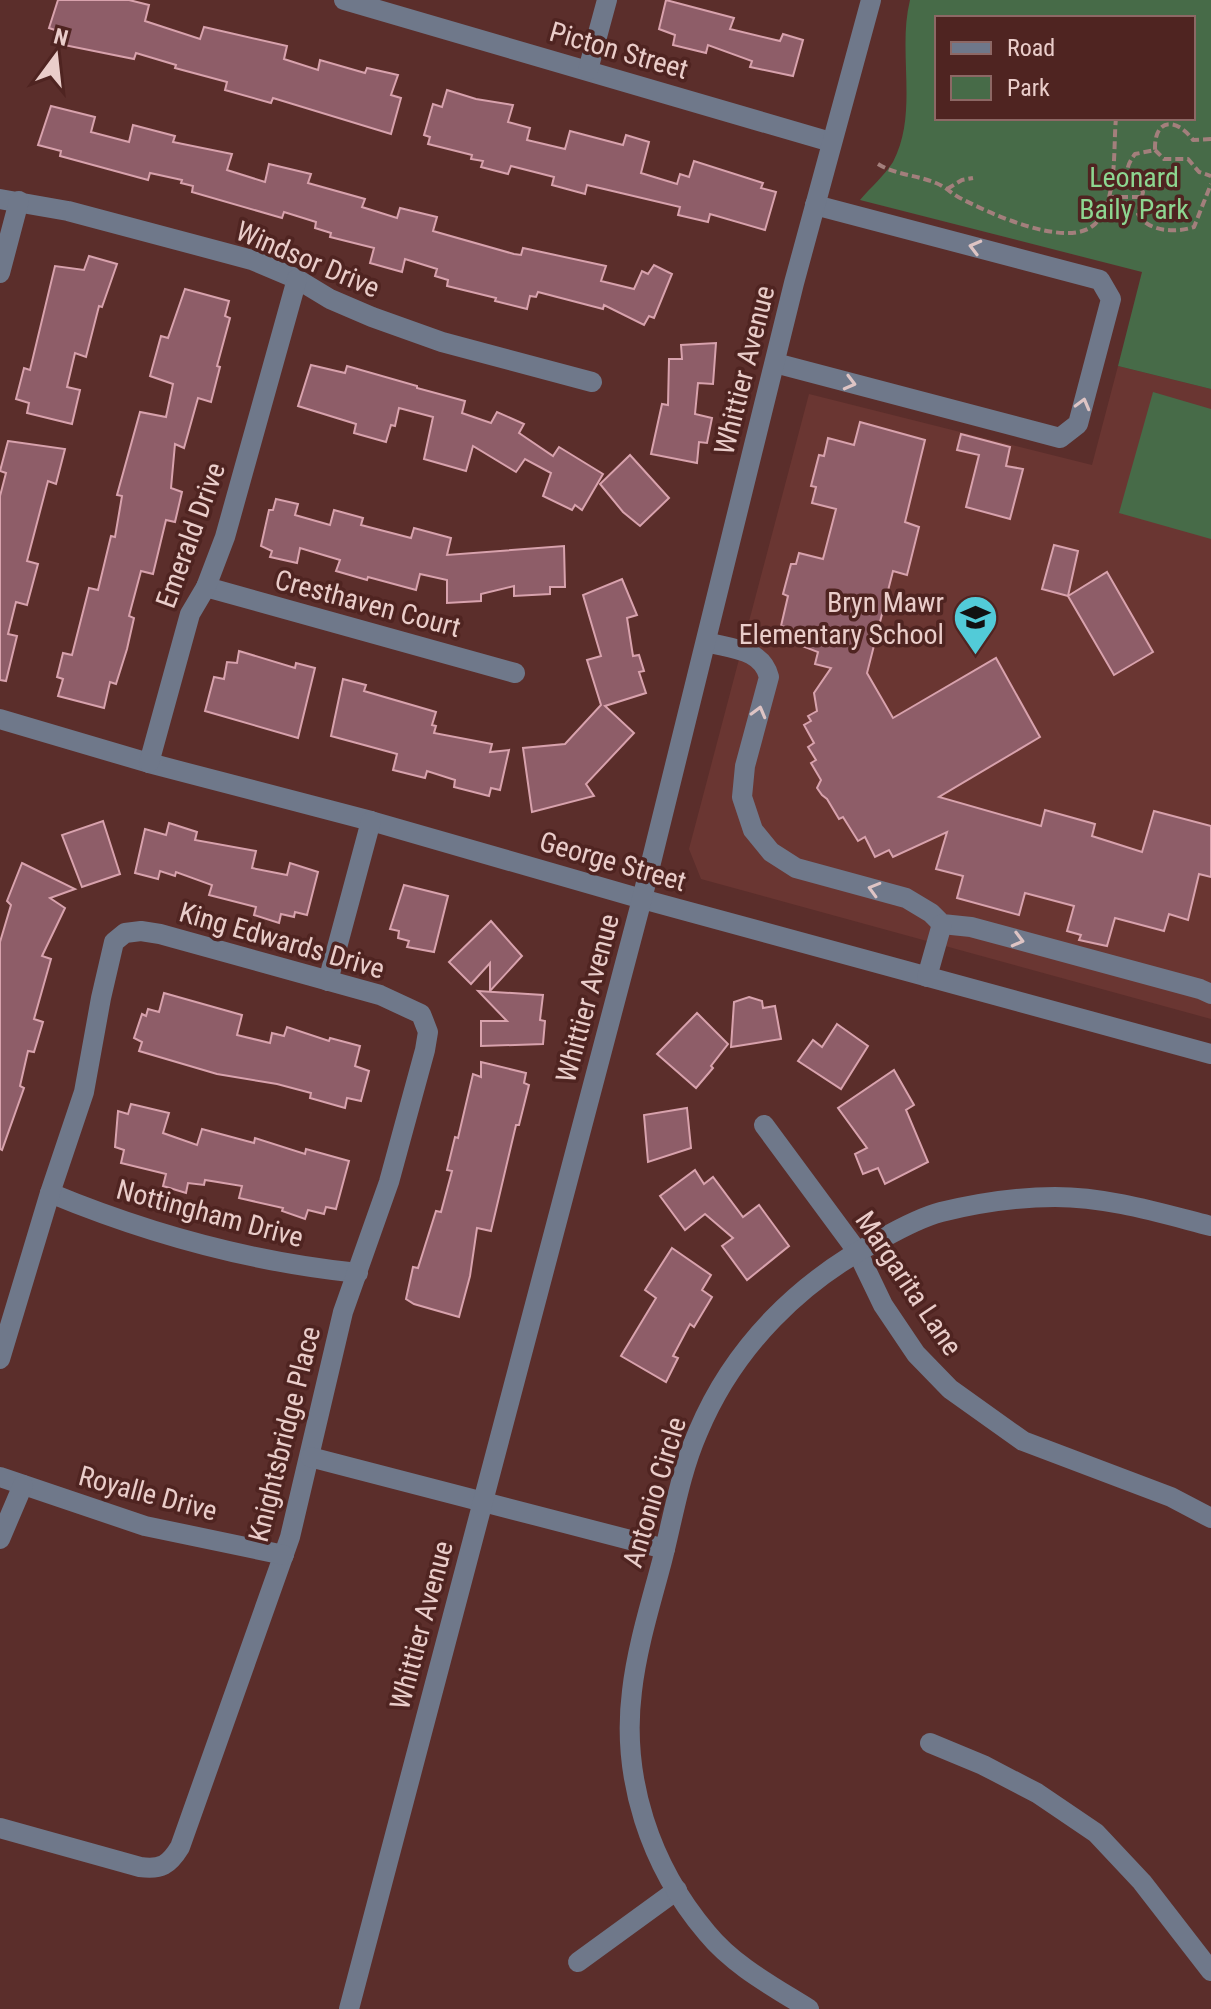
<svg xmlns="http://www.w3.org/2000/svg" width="1211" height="2009" font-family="'Roboto Condensed',sans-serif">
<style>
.built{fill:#6a3632}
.green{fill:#476b48;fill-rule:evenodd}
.building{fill:#8e5d68;stroke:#d8a2ad;stroke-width:2}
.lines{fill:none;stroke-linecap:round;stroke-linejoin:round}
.path{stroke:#a37f7c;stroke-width:4;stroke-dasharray:8 4;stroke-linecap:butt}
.minor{stroke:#6f788a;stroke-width:20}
.oneway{stroke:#dec4c4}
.labels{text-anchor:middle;stroke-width:7;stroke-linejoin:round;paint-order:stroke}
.street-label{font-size:28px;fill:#eacdca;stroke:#4f2421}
.park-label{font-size:28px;fill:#8dd690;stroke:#4f2421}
.poi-label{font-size:28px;fill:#eacdca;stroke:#4f2421;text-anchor:end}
</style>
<rect width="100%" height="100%" fill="#5b2e2b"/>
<polygon class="built" points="1118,366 1211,389 1211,1019 701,879 689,849 809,394 1092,465"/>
<g class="green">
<path d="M910 0H1211V389L1118 366 1142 272 860 200C870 188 885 175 893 162 919 112 897 52 910 0ZM1193 18V118H937V18Z"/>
<polygon points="1153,392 1211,409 1211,539 1119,513"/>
</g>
<g class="building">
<polygon points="58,0 129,0 149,5 145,21 200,39 204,27 287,46 284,59 318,70 320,60 365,73 367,68 398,75 391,95 401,98 391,134 273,98 271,103 225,90 227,82 175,68 176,65 136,53 134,59 59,44 61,32 49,28"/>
<polygon points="666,0 734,18 730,29 780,41 783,34 803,40 793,76 750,67 752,61 708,45 706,53 673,45 675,35 659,29"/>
<polygon points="447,90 476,99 513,105 508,122 530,128 527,140 565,149 570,131 623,145 626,135 649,142 641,173 677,184 680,174 689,177 694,161 763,183 761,188 776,192 765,230 710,214 708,222 678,215 680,207 587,185 585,194 552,185 554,177 511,166 508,174 481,167 483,161 471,159 472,155 428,144 430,137 424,135 433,104 442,107"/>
<polygon points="51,106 95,117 91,132 129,142 133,125 175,136 173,142 232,154 227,170 265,182 269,164 311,174 308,183 365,199 362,207 397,218 400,208 437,217 433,231 514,254 521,255 523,248 606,266 601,281 634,289 642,271 648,274 654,265 672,274 654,318 649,316 644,325 604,305 603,309 538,292 536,297 530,296 527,309 495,301 496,298 447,286 448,280 435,276 437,269 405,259 402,272 370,263 374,248 330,237 331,233 315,228 316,222 284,212 282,218 192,192 193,186 181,183 182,180 150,173 148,180 60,156 61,151 38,145"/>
<polygon points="89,256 117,264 102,307 99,306 86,357 75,353 67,387 80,390 72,424 27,413 29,403 16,399 24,368 30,370 55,266 84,270"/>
<polygon points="185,289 229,301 225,316 230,318 217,366 220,367 211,402 198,398 184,448 175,444 171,488 182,492 175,522 166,520 153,574 141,571 129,616 134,618 127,649 116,684 110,682 104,708 58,696 63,679 57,677 63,653 72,655 89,588 98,590 111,536 115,537 122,496 117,495 140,412 166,417 173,384 150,376 161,336 168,338"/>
<polygon points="716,343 713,384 698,383 695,414 712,418 707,443 699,442 697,463 651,454 662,404 668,405 669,359 682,359 681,345"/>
<polygon points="311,365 345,373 347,366 417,386 417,388 465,401 462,413 491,423 497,412 524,424 519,433 553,456 559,447 603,474 582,510 575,505 572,510 543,496 551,473 525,459 516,472 473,446 466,471 424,459 433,417 399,408 395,426 391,425 386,442 354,433 356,424 298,406"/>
<polygon points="860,422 925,440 905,522 919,527 907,575 893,571 867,673 893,718 996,658 1040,737 939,797 1041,826 1045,810 1095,824 1092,836 1142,852 1154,811 1211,826 1211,877 1199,874 1188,920 1169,914 1164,931 1115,918 1107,946 1079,940 1081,935 1067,931 1074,906 1025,893 1019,915 957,898 963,876 936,869 947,832 893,857 889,850 875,857 865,837 858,841 843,817 839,819 827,799 822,795 817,788 821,780 811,763 816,760 808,747 814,743 804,725 811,721 808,716 817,711 814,693 831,668 815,664 818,652 802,646 806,632 781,626 788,596 783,594 791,564 796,564 799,553 823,559 836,509 812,503 816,487 811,486 819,455 824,456 828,438 854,445"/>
<polygon points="961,434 1010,447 1006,466 1023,469 1010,519 966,507 979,455 957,450"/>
<polygon points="8,441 65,449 56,484 48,481 27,561 38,564 27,605 16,602 8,634 17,636 6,681 0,680 0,496 6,473 0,471"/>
<polygon points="630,455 669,498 640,526 623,512 600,484"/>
<polygon points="276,499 298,504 295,515 330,525 334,510 363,518 361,525 411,538 414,528 451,538 447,555 564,546 565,587 550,587 550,594 514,596 514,586 481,594 481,601 447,603 447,580 420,574 416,590 368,577 367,580 336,571 340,560 300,548 297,563 270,557 272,551 261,546 269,510 273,510"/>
<polygon points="1054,545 1078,551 1068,596 1042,589"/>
<polygon points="1107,572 1153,652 1114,675 1068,596"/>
<polygon points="622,579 637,615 627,618 633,656 639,655 644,671 639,672 646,693 605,706 634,733 586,784 594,796 532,812 523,748 565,744 601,705 587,660 601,656 583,595"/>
<polygon points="239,651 295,668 296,663 315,668 298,738 205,711 214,677 224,679 227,662 237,663"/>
<polygon points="343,679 366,685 364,691 436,712 432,725 436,726 434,733 492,744 490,752 509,750 500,790 491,788 489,796 454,787 455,780 427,771 425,778 393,770 397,754 331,736"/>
<polygon points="103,821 120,874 82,887 62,835"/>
<polygon points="169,823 197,832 195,840 256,851 252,868 287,875 290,863 318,872 307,915 295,912 294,917 281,914 279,923 254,915 256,907 209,895 212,885 176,872 175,876 160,871 158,879 135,873 145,829 166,835"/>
<polygon points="22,863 75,889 50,898 65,908 42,956 51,959 34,1019 43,1022 34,1052 28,1051 20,1086 24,1088 2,1150 0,1149 0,942 11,905 7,901"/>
<polygon points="404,885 448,896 434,952 407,947 409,941 398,938 399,931 390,929"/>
<polygon points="491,921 522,956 490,991 490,963 471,984 449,962"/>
<polygon points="478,991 543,995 540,1020 545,1021 543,1044 481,1046 481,1021 507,1021"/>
<polygon points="164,993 242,1015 237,1035 270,1043 272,1033 284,1036 287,1027 329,1041 330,1038 360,1046 355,1066 369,1071 361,1101 347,1098 345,1108 310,1098 311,1093 277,1084 217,1074 139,1051 142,1042 134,1038 142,1014 146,1016 148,1009 159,1012"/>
<polygon points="749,997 762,1001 763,1008 775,1006 781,1039 731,1047 734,1002"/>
<polygon points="697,1013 728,1044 711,1066 713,1068 696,1088 657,1054"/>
<polygon points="837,1024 868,1046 841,1089 798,1061 813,1040 822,1047"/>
<polygon points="481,1062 526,1073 524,1083 529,1085 519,1125 516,1125 491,1231 477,1228 470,1276 459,1317 414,1304 406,1299 413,1267 418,1268 436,1211 441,1212 452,1171 447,1170 455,1137 458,1138 473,1074 481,1077"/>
<polygon points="894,1070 914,1105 906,1110 928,1162 885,1184 878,1168 863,1174 855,1154 867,1148 838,1108"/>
<polygon points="131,1104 169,1113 163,1133 197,1145 202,1129 254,1143 255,1138 305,1154 306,1149 349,1161 336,1209 326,1207 324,1214 308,1210 305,1219 282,1211 283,1208 239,1198 242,1186 205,1180 204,1185 188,1183 186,1193 163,1186 166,1174 121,1163 124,1150 115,1147 118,1111 128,1114"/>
<polygon points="687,1108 691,1148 648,1162 644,1115"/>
<polygon points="695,1170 704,1184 713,1177 743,1217 759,1205 789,1246 747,1280 722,1246 733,1238 705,1214 685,1230 660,1196"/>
<polygon points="672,1248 711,1275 702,1290 712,1297 694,1327 690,1324 673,1356 678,1358 666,1382 621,1356 656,1298 645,1290"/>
</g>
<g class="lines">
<g class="path">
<path d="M1211 139 1193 140C1176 117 1154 118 1155 150L1135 154C1119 176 1132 177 1143 192L1138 214C1148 232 1176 233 1194 227L1211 184"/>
<polyline points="1155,150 1164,159 1188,159 1199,172 1211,176"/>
<path d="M878 164C896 175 917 175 936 183 946 187 953 195 962 199 989 213 1068 250 1095 224 1118 202 1113 147 1116 118"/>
<polyline points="947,189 962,180 973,178"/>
<polyline points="1108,197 1141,197"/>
</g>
<g class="minor">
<polyline points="344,0 831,142"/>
<polyline points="588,70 607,0"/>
<polyline points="0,199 68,211 252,260 297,279 330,299 372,317 442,342 592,382"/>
<polyline points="0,273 19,201"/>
<polyline points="775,363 1060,438 1078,424 1111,299 1100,280 815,205"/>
<polyline points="206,587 515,673"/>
<path d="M706 642C732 649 762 649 769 677L745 766 742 797 753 830 771 852 796 868 906 898 931 913 942 924 971 927 1200 989 1211 994"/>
<polyline points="0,719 149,763 371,821 642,899 1211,1054"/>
<polyline points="149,763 190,614 206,587 225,537 297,279"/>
<polyline points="927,977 942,924"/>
<polyline points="328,981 371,821"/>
<polyline points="764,1125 857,1251 883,1305 916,1354 950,1389 1023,1441 1171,1497 1211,1518"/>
<path d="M50 1193C149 1234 251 1262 358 1273"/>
<path d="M0 1359 50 1193 84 1092 101 998 114 942 125 933 141 931 160 934 380 995 421 1014 428 1032 425 1050 389 1182 343 1312 290 1537 180 1847C169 1865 161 1870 140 1867L0 1828"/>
<polyline points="310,1457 665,1549"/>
<polyline points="0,1477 145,1526 284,1555"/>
<polyline points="0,1539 23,1485"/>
<polyline points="930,1743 983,1765 1037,1793 1096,1833 1142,1882 1211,1971"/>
<polyline points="578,1962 677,1890"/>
<polyline points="349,2009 642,899 794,283 871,0"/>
<path d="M809 2009C774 1987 734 1966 707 1933 650 1866 621 1778 632 1691 637 1647 651 1603 662 1561 673 1518 680 1473 698 1432 734 1346 801 1280 883 1238 901 1228 922 1217 941 1212 978 1203 1017 1197 1055 1197 1108 1197 1160 1213 1211 1226"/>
</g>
</g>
<defs><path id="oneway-chevron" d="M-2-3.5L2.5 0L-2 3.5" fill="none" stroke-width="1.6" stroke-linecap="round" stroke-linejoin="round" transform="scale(2)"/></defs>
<g class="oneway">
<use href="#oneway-chevron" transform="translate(975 247) rotate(-165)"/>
<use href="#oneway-chevron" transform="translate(850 383) rotate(15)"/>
<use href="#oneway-chevron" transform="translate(1083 404) rotate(-75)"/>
<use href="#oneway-chevron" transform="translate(759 712) rotate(-75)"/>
<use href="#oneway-chevron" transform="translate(874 889) rotate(-164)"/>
<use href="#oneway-chevron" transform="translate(1018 940) rotate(15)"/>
</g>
<defs>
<symbol id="school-pin" viewBox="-11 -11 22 30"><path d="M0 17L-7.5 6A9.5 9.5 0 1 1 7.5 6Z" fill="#52cbd8" stroke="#4f2421"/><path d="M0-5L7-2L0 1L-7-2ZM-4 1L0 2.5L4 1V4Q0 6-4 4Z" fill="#111"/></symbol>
</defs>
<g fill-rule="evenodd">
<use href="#school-pin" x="950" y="592" width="51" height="69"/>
</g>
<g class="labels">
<g class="street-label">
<text transform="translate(619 50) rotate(16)" y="10">Picton Street</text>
<text transform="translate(308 259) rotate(23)" y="10">Windsor Drive</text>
<text transform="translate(744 370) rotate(-76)" y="10">Whittier Avenue</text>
<text transform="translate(190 535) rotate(-70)" y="10">Emerald Drive</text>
<text transform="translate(368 603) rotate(15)" y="10">Cresthaven Court</text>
<text transform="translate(613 861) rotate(16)" y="10">George Street</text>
<text transform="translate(282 940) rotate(16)" y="10">King Edwards Drive</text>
<text transform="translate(587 998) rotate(-75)" y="10">Whittier Avenue</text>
<text transform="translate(210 1213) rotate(15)" y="10">Nottingham Drive</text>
<text transform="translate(909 1283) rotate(56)" y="10">Margarita Lane</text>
<text transform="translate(284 1434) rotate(-76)" y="10">Knightsbridge Place</text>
<text transform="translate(654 1492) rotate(-73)" y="10">Antonio Circle</text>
<text transform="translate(148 1493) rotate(15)" y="10">Royalle Drive</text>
<text transform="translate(421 1625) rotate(-75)" y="10">Whittier Avenue</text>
</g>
<g class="park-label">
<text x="1134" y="187">Leonard<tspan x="1134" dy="32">Baily Park</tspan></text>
</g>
<g class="poi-label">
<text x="944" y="612">Bryn Mawr<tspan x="944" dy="32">Elementary School</tspan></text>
</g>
</g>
<rect x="935" y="16" width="260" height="104" fill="#4f2421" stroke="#8d6865" stroke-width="2"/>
<rect x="951" y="42" width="40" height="12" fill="#6f788a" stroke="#8d6865" stroke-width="2"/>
<text x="1007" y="56" font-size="24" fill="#eacdca">Road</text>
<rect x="951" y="76" width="40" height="24" fill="#476b48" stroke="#8d6865" stroke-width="2"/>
<text x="1007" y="96" font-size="24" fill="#eacdca">Park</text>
<g transform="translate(56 56) rotate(15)" stroke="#4f2421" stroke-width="6" paint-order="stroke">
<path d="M0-6L14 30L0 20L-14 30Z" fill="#eacdca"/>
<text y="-12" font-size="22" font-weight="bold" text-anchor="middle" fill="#eacdca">N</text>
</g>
</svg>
